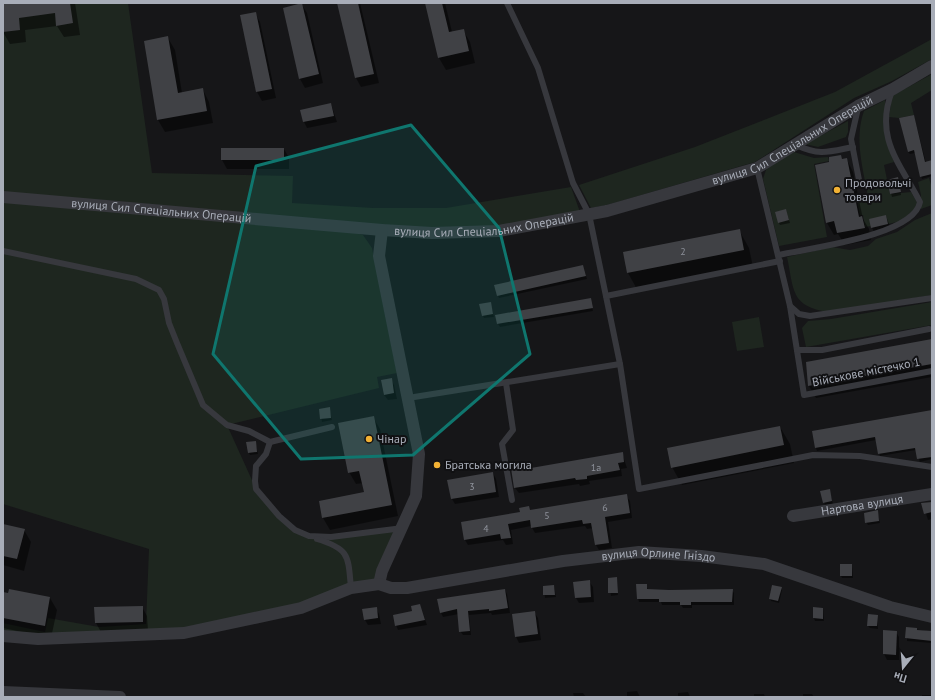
<svg xmlns="http://www.w3.org/2000/svg" width="935" height="700" font-family="'PT Sans',sans-serif">
<style>
.green{fill:#1e261f}
.shadow{fill:#0007}
.building{fill:#404145}
.lines{fill:none;stroke-linecap:round;stroke-linejoin:round}
.service{stroke:#37383d;stroke-width:6}
.minor{stroke:#37383d;stroke-width:12}
.marked{fill:#0f766e;fill-opacity:0.2;stroke:#0f766e;stroke-width:3;stroke-linejoin:round}
.poi-dot{fill:#f2b134;stroke:#111113;stroke-width:1.5}
.labels{text-anchor:middle;stroke-width:4;stroke-linejoin:round;paint-order:stroke}
.number-label{font-size:10px;fill:#8e929b}
.street-label{font-size:12px;fill:#a8adb8;stroke:#111113}
.poi-label{font-size:12px;fill:#a8adb8;stroke:#111113;text-anchor:start}
</style>
<rect width="100%" height="100%" fill="#161618"/>
<g class="green">
<polygon points="3,3 128,3 152,173 293,176 292,203 373,208 446,208 571,187 580,212 498,226 431,229 375,225 105,200 3,197"/>
<polygon points="932,39 932,59 892,81 854,98 755,162 607,205 591,208 579,185 695,147 835,92"/>
<polygon points="932,74 932,90 911,103 914,115 899,118 889,117 892,96"/>
<path d="M885 100 886 139 894 162 884 165 890 194 911 192 917 202 916 208 901 221 888 224 886 215 871 226 865 227 863 215H860L857 200 868 197C863 168 854 139 864 111Z"/>
<polygon points="848,121 848,132 846,137 818,147 805,144"/>
<polygon points="794,152 814,158 828,157 829,161 814,164 827,237 779,246 763,179 767,167"/>
<polygon points="929,178 932,188 932,205 921,209 921,195 918,182"/>
<polygon points="3,202 346,230 363,235 372,248 397,373 377,377 379,388 227,425 256,489 279,516 309,536 403,528 379,584 301,608 184,633 3,636 3,623 45,632 48,618 99,627 146,624 149,549 3,504"/>
<path d="M932 213V295L829 312C790 307 794 289 787 257L832 247 850 250 868 246 876 239 897 232 915 220Z"/>
<polygon points="932,302 932,325 806,347 802,328 808,321 831,319"/>
<polygon points="759,317 764,347 737,351 732,322"/>
</g>
<g class="shadow">
<polygon points="3,3 75,3 80,35 64,37 57,26 25,30 26,42 10,44 3,32"/>
<polygon points="338,3 360,3 379,83 361,87 356,78"/>
<polygon points="426,3 445,3 452,32 463,30 470,42 475,63 446,70 439,58"/>
<polygon points="302,5 307,13 323,83 305,88 300,79"/>
<polygon points="255,13 260,22 276,98 262,101 257,92 241,16"/>
<polygon points="168,38 175,50 182,93 203,90 209,102 213,123 165,132 158,120"/>
<polygon points="331,104 337,122 307,128 304,122"/>
<polygon points="914,116 926,163 932,161 932,176 922,179 915,153 910,154 908,152"/>
<polygon points="284,149 289,158 289,169 227,169 222,160"/>
<polygon points="840,156 843,160 847,160 853,172 863,219 869,229 871,240 845,245 838,234 834,235 827,223 831,163"/>
<polygon points="888,180 899,181 901,195 892,197"/>
<polygon points="786,210 790,223 780,225 779,223"/>
<polygon points="886,216 891,229 875,233 872,228"/>
<polygon points="739,230 749,248 753,267 638,291 628,273 624,253"/>
<polygon points="583,266 587,279 499,298 498,296"/>
<polygon points="590,299 593,311 500,327 498,324 497,316"/>
<polygon points="490,303 494,317 484,318 483,316"/>
<polygon points="932,340 932,377 816,398 809,386 807,363"/>
<polygon points="391,379 394,385 397,399 388,400 384,395"/>
<polygon points="329,408 332,420 322,422 320,410"/>
<polygon points="932,411 932,459 920,462 916,450 880,456 876,440 817,451 816,448 813,432"/>
<polygon points="373,417 380,429 398,516 330,530 323,518 320,502 365,493 363,483 356,484 349,472"/>
<polygon points="780,427 790,444 794,463 682,485 672,467"/>
<polygon points="255,442 258,454 250,455 249,453"/>
<polygon points="622,453 627,468 621,469 622,476 589,481 590,484 580,486 579,484 519,493 515,488 530,466 532,469"/>
<polygon points="493,473 496,479 499,497 455,504 452,499"/>
<polygon points="829,490 833,504 825,505 821,491"/>
<polygon points="626,496 630,501 632,518 608,522 612,548 599,550 596,545 593,528 587,529 585,526 535,533 531,526 511,530 513,544 506,545 503,540 468,545 465,540 531,511"/>
<polygon points="932,503 932,519 928,520 923,504"/>
<polygon points="877,511 880,523 868,525 866,522"/>
<polygon points="3,525 24,530 31,542 24,571 3,565"/>
<polygon points="852,565 853,578 842,578 841,576"/>
<polygon points="617,578 618,595 611,596 609,579"/>
<polygon points="589,581 593,587 594,602 579,603 576,598"/>
<polygon points="646,585 648,590 669,591 732,590 734,593 734,605 692,605 692,608 683,608 681,605 662,605 661,602 639,602 638,598"/>
<polygon points="554,586 556,597 545,598 544,587"/>
<polygon points="781,588 782,590 779,603 771,601 770,598"/>
<polygon points="9,590 50,598 57,610 51,638 3,628 3,593 8,594"/>
<polygon points="505,590 507,594 510,613 492,615 491,613 469,615 471,635 463,635 460,631 459,614 443,617 441,613"/>
<polygon points="420,605 427,625 398,630 396,625"/>
<polygon points="142,607 147,616 148,631 101,632 96,623"/>
<polygon points="376,608 379,614 381,624 368,625 365,620"/>
<polygon points="823,609 824,621 815,621 814,618"/>
<polygon points="534,612 538,618 541,640 519,643 516,637 513,615"/>
<polygon points="877,616 878,629 870,628 868,626"/>
<polygon points="907,628 932,632 932,643 907,641"/>
<polygon points="884,631 896,632 899,637 899,660 887,660 884,654"/>
<polygon points="637,691 640,697 627,697 627,692"/>
<polygon points="688,692 690,697 678,697 678,693"/>
<polygon points="573,693 583,693 586,697 574,697"/>
<polygon points="754,694 764,694 765,697 754,697"/>
<polygon points="803,694 812,694 814,697 803,697"/>
<rect x="922" y="695" width="10" height="2"/>
</g>
<g class="building">
<polygon points="3,3 70,3 73,23 56,26 55,13 19,18 20,30 3,32"/>
<polygon points="302,3 319,74 299,79 283,8"/>
<polygon points="337,3 358,3 374,74 355,78"/>
<polygon points="425,3 442,3 449,32 464,29 469,51 438,58"/>
<polygon points="256,12 272,89 256,92 240,15"/>
<polygon points="168,36 178,93 203,88 207,111 157,120 144,41"/>
<polygon points="331,103 334,116 303,122 300,110"/>
<polygon points="914,115 925,162 932,160 932,174 920,177 914,150 908,152 899,118"/>
<rect x="221" y="148" width="63" height="12"/>
<polygon points="841,155 842,159 847,158 859,217 862,216 865,228 837,233 834,221 826,223 815,165 829,162 829,157"/>
<polygon points="898,177 901,192 890,194 887,180"/>
<polygon points="786,209 789,220 778,223 775,212"/>
<polygon points="886,215 888,224 871,228 869,219"/>
<polygon points="740,229 744,250 627,273 623,252"/>
<polygon points="583,265 586,276 497,296 494,285"/>
<polygon points="591,298 593,308 497,324 495,315"/>
<polygon points="491,302 493,314 482,316 479,304"/>
<polygon points="932,339 932,364 808,386 806,362"/>
<polygon points="392,378 394,393 384,395 381,380"/>
<polygon points="330,407 331,418 320,419 319,409"/>
<polygon points="932,410 932,457 917,459 915,448 878,454 875,437 815,448 812,431"/>
<polygon points="374,416 392,505 322,518 319,501 364,492 359,471 348,473 338,423"/>
<polygon points="780,426 784,445 671,468 667,448"/>
<polygon points="256,441 257,452 248,453 246,442"/>
<polygon points="623,452 624,462 618,463 620,470 587,476 587,479 576,480 575,478 514,488 511,468 531,465 531,468"/>
<polygon points="493,472 496,492 451,499 447,480"/>
<polygon points="830,489 832,501 823,503 820,491"/>
<polygon points="627,494 630,513 605,517 609,543 595,545 591,523 583,524 582,520 531,528 530,520 508,524 511,538 501,539 500,534 464,540 461,522 520,512 519,508 529,506 530,510"/>
<polygon points="932,502 932,512 924,514 921,503"/>
<polygon points="878,510 879,521 865,523 864,513"/>
<polygon points="3,524 25,529 17,559 3,556"/>
<rect x="840" y="564" width="12" height="12"/>
<polygon points="617,577 618,593 608,593 608,578"/>
<polygon points="590,580 591,597 575,598 573,582"/>
<polygon points="636,584 647,584 647,589 669,590 733,589 732,602 691,602 691,605 680,605 680,602 659,602 659,599 637,599"/>
<polygon points="554,585 555,595 543,595 543,586"/>
<polygon points="772,585 782,587 778,601 769,599"/>
<polygon points="9,589 50,597 45,626 3,618 3,592 8,593"/>
<polygon points="505,589 508,608 489,611 489,609 468,611 470,631 459,632 457,609 440,613 437,599"/>
<polygon points="420,604 425,620 395,626 393,615 412,611 411,606"/>
<polygon points="143,606 143,622 95,623 94,607"/>
<polygon points="377,607 378,618 364,620 362,609"/>
<polygon points="813,607 823,608 823,619 813,618"/>
<polygon points="535,611 538,634 515,637 512,614"/>
<polygon points="868,614 878,615 877,626 867,626"/>
<polygon points="906,627 917,628 917,630 932,631 932,641 905,638"/>
<polygon points="883,630 897,631 896,655 883,654"/>
</g>
<g class="lines">
<g class="service">
<polyline points="507,3 538,68 573,183 589,214 620,364 639,489 813,455 860,456 932,467"/>
<polyline points="858,108 851,139 860,185"/>
<path d="M796 145C820 156 828 152 853 147"/>
<polyline points="757,168 790,306 804,395 932,371"/>
<polyline points="3,251 136,279 159,290 164,299 169,323 177,343 203,405 227,425 249,431 270,442 332,427"/>
<path d="M779 255C809 248 914 236 920 202 900 163 874 138 892 91"/>
<polyline points="606,296 780,261"/>
<polyline points="790,306 799,314 810,316 932,298"/>
<polyline points="797,350 822,350 929,329"/>
<polyline points="506,383 513,430 502,444 512,500"/>
<polyline points="408,398 620,364"/>
<polyline points="270,442 266,454 256,466 255,481 256,489 279,516 295,530 309,536 331,537 403,528"/>
<path d="M317 539C350 549 348 556 351 588"/>
</g>
<g class="minor">
<path id="s1" d="M3 197 382 230 432 233 499 231 607 211 757 168 858 106 893 89 932 66"/>
<path id="s2" d="M793 516 932 494"/>
<polyline points="379,584 382,571 416,496 419,454 379,256 382,230"/>
<path id="s3" d="M3 636 38 639 184 633 301 608 351 588 379 584 391 588H407L563 561 639 552 701 556 764 564 890 607 932 617"/>
<polyline points="3,692 120,697"/>
</g>
</g>
<path class="marked" d="M411 125 499 228 530 354 413 455 301 459 213 354 256 166Z"/>
<g class="poi-dot">
<circle cx="837" cy="190" r="4"/>
<circle cx="369" cy="439" r="4"/>
<circle cx="437" cy="465" r="4"/>
</g>
<g class="labels">
<g class="number-label">
<text x="683" y="255">2</text>
<text x="596" y="471">1а</text>
<text x="472" y="490">3</text>
<text x="605" y="511">6</text>
<text x="547" y="519">5</text>
<text x="486" y="532">4</text>
</g>
<g class="street-label">
<text dy="4" stroke="none"><textPath href="#s1" startOffset="807">вулиця Сил Спеціальних Операцій</textPath></text>
<text dy="4" stroke="none"><textPath href="#s1" startOffset="159">вулиця Сил Спеціальних Операцій</textPath></text>
<text dy="4" stroke="none"><textPath href="#s1" startOffset="483">вулиця Сил Спеціальних Операцій</textPath></text>
<text transform="translate(866 372) rotate(-11)" y="4">Військове містечко 1</text>
<text dy="4" stroke="none"><textPath href="#s2" startOffset="70">Нартова вулиця</textPath></text>
<text dy="4" stroke="none"><textPath href="#s3" startOffset="666">вулиця Орлине Гніздо</textPath></text>
</g>
<g class="poi-label">
<text x="845" y="187">Продовольчі<tspan x="845" dy="14">товари</tspan></text>
<text x="377" y="443">Чінар</text>
<text x="445" y="469">Братська могила</text>
</g>
</g>
<rect width="935" height="700" fill="none" stroke="#a8adb8" stroke-width="8"/>
<g transform="translate(903 668) rotate(197)" stroke="#111113" stroke-width="3" paint-order="stroke">
<path d="M0-3L7 15L0 10L-7 15Z" fill="#a8adb8"/>
<text y="-6" font-size="11" font-weight="bold" text-anchor="middle" fill="#a8adb8">Пн</text>
</g>
</svg>
